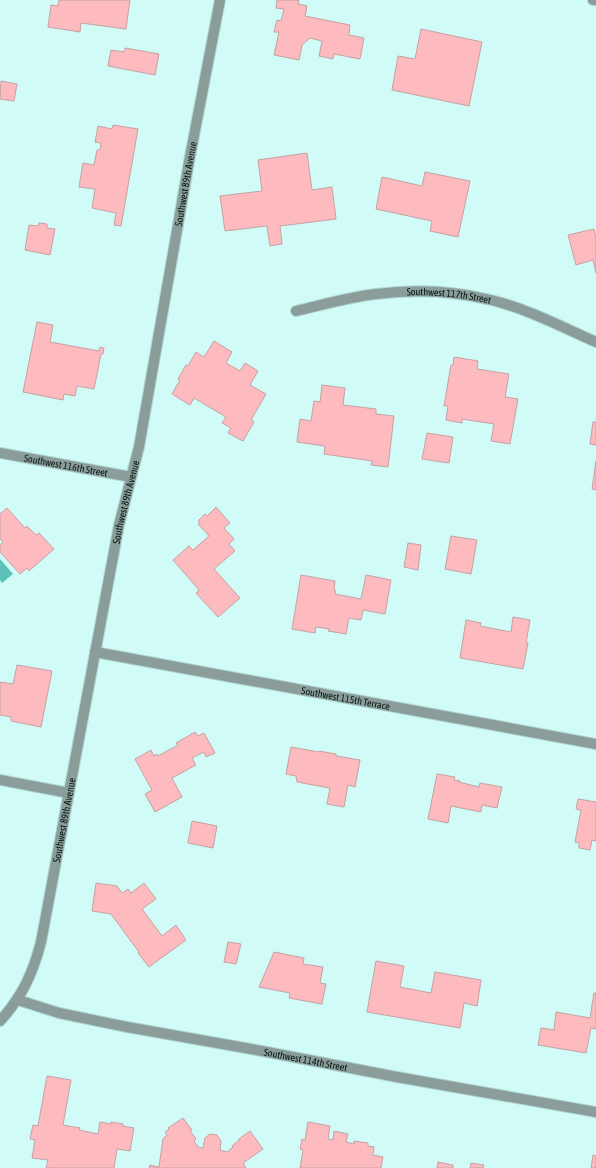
<svg xmlns="http://www.w3.org/2000/svg" width="596" height="1168" font-family="'Asap Condensed',sans-serif">
<style>
.water{fill:#5cc2b9}
.building{fill:#fdbbbf;stroke:#c6a1a2}
.lines{fill:none;stroke-linecap:round;stroke-linejoin:round}
.minor-casing{stroke:#b0d6d2;stroke-width:12}
.minor{stroke:#8b9d9a;stroke-width:10}
.labels{text-anchor:middle;stroke-width:3;stroke-linejoin:round;paint-order:stroke}
.street-label{font-size:10px;fill:#051412;stroke:#fefefe}
</style>
<rect width="100%" height="100%" fill="#d0fbf6"/>
<polygon class="water" points="0,559 13,574 2,583 0,580"/>
<g class="building">
<polygon points="59,0 130,0 126,29 81,23 80,32 48,27 51,5 58,6"/>
<polygon points="277,0 299,0 298,4 307,6 305,16 350,25 349,35 364,38 360,59 334,54 333,59 319,56 322,41 310,38 302,45 299,60 274,55 279,32 274,32 277,20 281,21 284,9 276,8"/>
<polygon points="421,29 482,42 469,106 392,90 398,56 415,59"/>
<polygon points="125,48 159,54 155,75 108,66 111,50 124,52"/>
<polygon points="1,81 17,84 14,101 0,99"/>
<polygon points="113,125 138,129 121,226 114,225 116,213 92,208 95,189 79,187 83,163 94,165 97,150 100,150 101,143 95,142 98,126 112,129"/>
<polygon points="307,153 312,190 332,187 336,219 280,226 282,244 270,246 267,226 225,231 220,196 262,191 258,160"/>
<polygon points="425,172 470,181 458,237 430,231 432,221 376,209 382,177 422,186"/>
<polygon points="39,223 47,224 47,228 55,229 50,255 25,250 29,225 38,226"/>
<polygon points="594,229 596,238 596,273 593,260 576,265 568,235"/>
<polygon points="37,322 53,325 50,342 99,351 100,347 104,348 103,354 101,354 94,389 77,386 75,396 64,394 63,400 23,392"/>
<polygon points="214,341 232,352 226,363 240,371 245,363 258,371 250,385 266,394 251,420 254,422 243,441 228,433 231,428 222,423 226,417 194,398 190,405 172,394 180,380 178,379 186,365 188,366 196,352 204,357"/>
<polygon points="454,357 478,361 477,369 509,374 505,397 518,399 510,444 491,441 494,424 462,419 462,423 446,420 448,406 444,406 451,365 453,365"/>
<polygon points="322,385 345,388 343,405 376,409 376,414 394,416 388,467 371,465 372,461 324,454 325,446 297,442 300,419 311,421 314,401 320,402"/>
<polygon points="593,422 596,422 596,445 590,444"/>
<polygon points="427,433 453,437 449,463 422,459"/>
<polygon points="596,461 596,490 592,489"/>
<polygon points="216,507 230,523 224,528 234,539 229,544 235,551 214,569 240,598 218,617 196,593 199,590 173,560 189,546 193,550 209,536 198,524 200,522 198,521 205,514 207,516"/>
<polygon points="7,508 25,528 27,526 36,535 39,533 54,549 29,571 27,568 20,574 0,552 0,545 3,542 0,539 0,514"/>
<polygon points="451,536 477,540 471,574 445,569"/>
<polygon points="408,543 421,545 418,570 404,567"/>
<polygon points="301,575 335,581 334,590 336,591 335,594 361,599 366,575 391,580 385,614 363,610 361,620 349,618 346,634 328,631 329,629 316,627 315,633 292,629"/>
<polygon points="513,617 530,620 526,643 528,643 523,669 460,658 466,620 481,623 480,626 511,632"/>
<polygon points="17,665 52,671 41,727 11,721 11,717 0,715 0,682 13,684"/>
<polygon points="195,732 198,736 204,733 215,753 206,757 204,752 192,758 196,765 172,778 182,797 155,812 145,794 152,790 135,759 151,750 154,756 157,754 158,756 178,745 176,743"/>
<polygon points="291,747 319,752 319,751 336,754 336,756 360,760 355,787 348,785 344,807 327,804 330,788 297,782 296,776 286,774"/>
<polygon points="437,774 455,777 454,780 460,781 459,782 479,787 480,783 502,787 497,808 482,805 481,812 451,806 448,823 428,819"/>
<polygon points="578,799 596,802 596,841 592,840 590,850 579,848 579,843 575,842 581,810 576,809"/>
<polygon points="192,821 217,826 213,848 188,843"/>
<polygon points="96,883 117,886 122,893 128,889 131,893 144,883 156,899 142,909 162,936 176,925 186,940 149,967 138,953 139,952 111,914 92,911"/>
<polygon points="228,942 241,944 236,964 224,962"/>
<polygon points="274,952 304,958 303,964 323,967 320,983 326,984 322,1004 289,998 290,993 259,987"/>
<polygon points="376,961 404,966 400,987 431,993 435,972 481,980 477,1006 464,1003 460,1028 367,1012"/>
<polygon points="594,993 596,993 596,1029 591,1028 586,1053 538,1045 541,1028 554,1030 556,1012 590,1018"/>
<polygon points="47,1076 71,1080 63,1125 80,1128 79,1130 98,1134 100,1122 111,1124 111,1122 123,1124 123,1126 134,1128 130,1151 117,1149 114,1168 46,1168 48,1160 32,1158 35,1140 30,1139 33,1125 38,1126"/>
<polygon points="183,1118 192,1130 190,1131 196,1139 194,1141 198,1147 203,1148 205,1138 210,1134 217,1135 221,1141 220,1150 227,1152 233,1147 232,1146 239,1140 239,1139 250,1131 263,1149 243,1163 246,1168 149,1168 150,1165 159,1167 163,1139 167,1135 165,1132 169,1129 168,1128"/>
<polygon points="308,1122 330,1126 328,1139 333,1140 334,1131 348,1134 346,1142 354,1144 354,1141 368,1143 368,1146 374,1147 373,1155 383,1157 381,1168 300,1168 303,1150 300,1149 302,1139 305,1140"/>
<polygon points="593,1155 596,1156 596,1168 591,1168"/>
<polygon points="438,1162 453,1165 453,1168 437,1168"/>
<polygon points="471,1163 484,1165 483,1168 470,1168"/>
</g>
<g class="lines">
<defs>
<g id="minor">
<polyline points="593,0 596,0"/>
<path id="s1" d="M296 311C322 305 349 297 376 294 414 289 455 291 491 300 528 309 562 327 596 342"/>
<path id="s2" d="M0 453 131 477"/>
<path id="s3" d="M95 652 596 744"/>
<polyline points="0,780 69,793"/>
<path id="s4" d="M18 1000 59 1013 127 1027 262 1051 397 1077 596 1112"/>
<path id="s5" d="M0 1021C22 997 33 973 41 942L119 525 139 447 189 162 220 0"/>
</g>
</defs>
<use href="#minor" class="minor-casing"/>
<use href="#minor" class="minor"/>
</g>
<g class="labels">
<g class="street-label">
<text dy="4" stroke="none"><textPath href="#s5" startOffset="862">Southwest 89th Avenue</textPath></text>
<text dy="4" stroke="none"><textPath href="#s1" startOffset="155">Southwest 117th Street</textPath></text>
<text dy="4" stroke="none"><textPath href="#s2" startOffset="67">Southwest 116th Street</textPath></text>
<text dy="4" stroke="none"><textPath href="#s5" startOffset="538">Southwest 89th Avenue</textPath></text>
<text dy="4" stroke="none"><textPath href="#s3" startOffset="255">Southwest 115th Terrace</textPath></text>
<text dy="4" stroke="none"><textPath href="#s5" startOffset="214">Southwest 89th Avenue</textPath></text>
<text dy="4" stroke="none"><textPath href="#s4" startOffset="294">Southwest 114th Street</textPath></text>
</g>
</g>
</svg>
